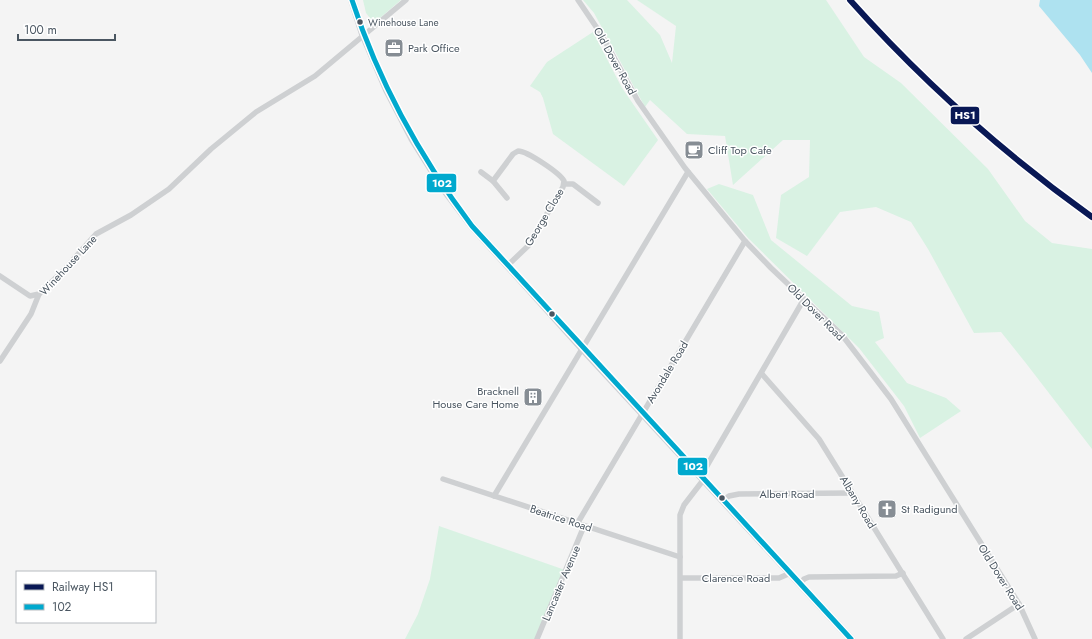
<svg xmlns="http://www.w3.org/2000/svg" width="1092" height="639" font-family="Jost,sans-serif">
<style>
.green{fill:#d9f2e3}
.water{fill:#aee2f0}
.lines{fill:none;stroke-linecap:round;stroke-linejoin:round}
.street{stroke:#ced0d2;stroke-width:5.5}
.secondary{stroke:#ced0d4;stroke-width:8}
.bus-1-casing{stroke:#fff;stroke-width:8}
.bus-1{stroke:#00a9ce;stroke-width:5}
.rail-1-casing{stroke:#fff;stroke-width:9}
.rail-1{stroke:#091855;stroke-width:6}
.bus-dot{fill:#4a5661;stroke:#fff;stroke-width:1.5}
.labels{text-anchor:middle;stroke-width:3;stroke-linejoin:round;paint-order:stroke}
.bus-label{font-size:10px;fill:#4a5661;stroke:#fff;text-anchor:start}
.poi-label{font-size:11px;fill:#4a5661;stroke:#fff;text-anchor:start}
.street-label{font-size:11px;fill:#4a5661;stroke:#fff}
.line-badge{stroke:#fff;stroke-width:1.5}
.badge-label{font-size:11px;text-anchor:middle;font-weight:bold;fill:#fff}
</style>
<rect width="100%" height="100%" fill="#f4f4f4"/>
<g class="green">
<polygon points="363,0 401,0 374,23 366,13"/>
<polygon points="583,0 627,0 660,35 672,63 676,26 637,0 826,0 864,57 901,83 988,169 1025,221 1052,243 1092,249 1092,449 1025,362 1001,332 974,333 928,249 911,222 876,207 840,212 807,256 776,238 781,195 809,177 810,140 783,140 733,185 725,136 687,134 650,100 645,107 594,13"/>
<polygon points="593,32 622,88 658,140 624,186 553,134 543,98 540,92 530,86 547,62"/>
<polygon points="719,184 753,195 771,240 852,306 879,312 884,338 875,342 907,383 946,398 961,411 920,438 904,406 859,348 748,238 707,189"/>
<polygon points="439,526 565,570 537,639 405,639 418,614 430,579"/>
</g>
<polygon class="water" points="1040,0 1092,0 1092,73 1080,55 1039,6"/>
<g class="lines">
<g class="street">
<polyline points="578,0 601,34 638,101 685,168 745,241 771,268 842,335 891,399 1019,604 1035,639"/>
<polyline points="481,172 493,181"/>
<polyline points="564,184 573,184 598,203"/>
<path d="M507 198 493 181 513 154 518 151C527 151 560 173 564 181L563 187 528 246 507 266"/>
<polyline points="0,276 30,296 39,294"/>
<polyline points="0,361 31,314 39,294 64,270 96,234 131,215 169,189 211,149 256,112 315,76 406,0"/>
<polyline points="762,374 819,439 943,639"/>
<polyline points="701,476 804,299"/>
<polyline points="443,479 680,557"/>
<polyline points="494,496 688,172"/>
<polyline points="723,500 729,496 739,494 852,493"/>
<polyline points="577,524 745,241"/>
<polyline points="681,578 779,578 786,575 789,571"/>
<polyline points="800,584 804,579 809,577 896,576 903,573"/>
<polyline points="537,639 584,526"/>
<polyline points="680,639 680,515 684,505 704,479"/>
<polyline points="966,639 1019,604"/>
</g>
<polyline class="secondary" points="352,0 363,34 387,90 412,138 444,189 472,226 583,349 851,639"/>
<defs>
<path id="bus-1" d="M352 0C379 83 420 157 472 226L851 639"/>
</defs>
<use href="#bus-1" class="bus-1-casing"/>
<use href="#bus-1" class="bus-1"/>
<defs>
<path id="rail-1" d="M850 0C923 82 1003 153 1092 217"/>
</defs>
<use href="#rail-1" class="rail-1-casing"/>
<use href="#rail-1" class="rail-1"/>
</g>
<defs>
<symbol id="office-square" viewBox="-11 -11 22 22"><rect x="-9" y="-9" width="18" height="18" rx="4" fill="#868d94" stroke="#fff"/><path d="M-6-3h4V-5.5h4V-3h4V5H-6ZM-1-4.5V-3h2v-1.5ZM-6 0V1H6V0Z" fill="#fff"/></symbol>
<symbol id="cafe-square" viewBox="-11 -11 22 22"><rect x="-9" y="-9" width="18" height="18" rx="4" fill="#868d94" stroke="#fff"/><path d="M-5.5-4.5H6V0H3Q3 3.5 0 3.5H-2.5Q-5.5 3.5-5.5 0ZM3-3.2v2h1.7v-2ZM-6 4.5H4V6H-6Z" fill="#fff"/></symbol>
<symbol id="building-square" viewBox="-11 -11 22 22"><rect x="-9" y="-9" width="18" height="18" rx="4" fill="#868d94" stroke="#fff"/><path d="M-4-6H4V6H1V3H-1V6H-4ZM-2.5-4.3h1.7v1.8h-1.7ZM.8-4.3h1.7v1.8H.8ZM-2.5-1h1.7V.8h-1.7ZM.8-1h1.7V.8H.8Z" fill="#fff"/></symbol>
<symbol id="church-square" viewBox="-11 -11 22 22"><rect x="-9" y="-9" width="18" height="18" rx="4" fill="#868d94" stroke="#fff"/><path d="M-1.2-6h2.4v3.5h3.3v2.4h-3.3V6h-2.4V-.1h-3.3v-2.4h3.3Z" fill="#fff"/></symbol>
</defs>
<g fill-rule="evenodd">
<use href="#office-square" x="383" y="37" width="22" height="22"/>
<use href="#cafe-square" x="683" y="139" width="22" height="22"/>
<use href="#building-square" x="522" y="386" width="22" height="22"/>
<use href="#church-square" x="876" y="498" width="22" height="22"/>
</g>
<g class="bus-dot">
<circle cx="360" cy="22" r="3.5"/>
<circle cx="552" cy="314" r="3.5"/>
<circle cx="722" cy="498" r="3.5"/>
</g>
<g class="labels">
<g class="bus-label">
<text x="368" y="26">Winehouse Lane</text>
</g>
<g class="poi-label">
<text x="408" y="52">Park Office</text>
<text x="708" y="154">Cliff Top Cafe</text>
<text x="519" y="395" text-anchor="end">Bracknell<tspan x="519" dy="13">House Care Home</tspan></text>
<text x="901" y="513">St Radigund</text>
</g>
<g class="street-label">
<text transform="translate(615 61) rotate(61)" y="4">Old Dover Road</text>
<text transform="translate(544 217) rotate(-59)" y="4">George Close</text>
<text transform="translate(68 265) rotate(-47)" y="4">Winehouse Lane</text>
<text transform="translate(816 312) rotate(45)" y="4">Old Dover Road</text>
<text transform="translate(667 372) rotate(-59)" y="4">Avondale Road</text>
<text x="787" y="498">Albert Road</text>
<text transform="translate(858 502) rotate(59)" y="4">Albany Road</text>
<text transform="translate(561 518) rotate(18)" y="4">Beatrice Road</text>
<text transform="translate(1001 577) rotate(58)" y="4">Old Dover Road</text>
<text x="736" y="582">Clarence Road</text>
<text transform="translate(561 583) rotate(-67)" y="4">Lancaster Avenue</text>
</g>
</g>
<g class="line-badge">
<rect x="950" y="106" width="30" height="19" rx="4" fill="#091855"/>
<rect x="426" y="173" width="31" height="20" rx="4" fill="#00a9ce"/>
<rect x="677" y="457" width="31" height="19" rx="4" fill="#00a9ce"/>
</g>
<g class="badge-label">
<text x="965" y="119">HS1</text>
<text x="442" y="187">102</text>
<text x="693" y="470">102</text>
</g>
<rect x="16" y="571" width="140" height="52" fill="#ffffff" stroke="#b7bbc0"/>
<rect x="24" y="584" width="20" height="6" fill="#091855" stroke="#b7bbc0"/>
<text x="52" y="591" font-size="12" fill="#4a5661">Railway HS1</text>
<rect x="24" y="604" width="20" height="6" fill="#00a9ce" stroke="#b7bbc0"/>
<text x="52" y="611" font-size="12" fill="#4a5661">102</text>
<path d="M18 34v6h97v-6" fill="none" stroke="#4a5661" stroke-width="2"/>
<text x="24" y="34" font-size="12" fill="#4a5661" stroke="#ffffff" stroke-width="3" paint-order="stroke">100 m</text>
</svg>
